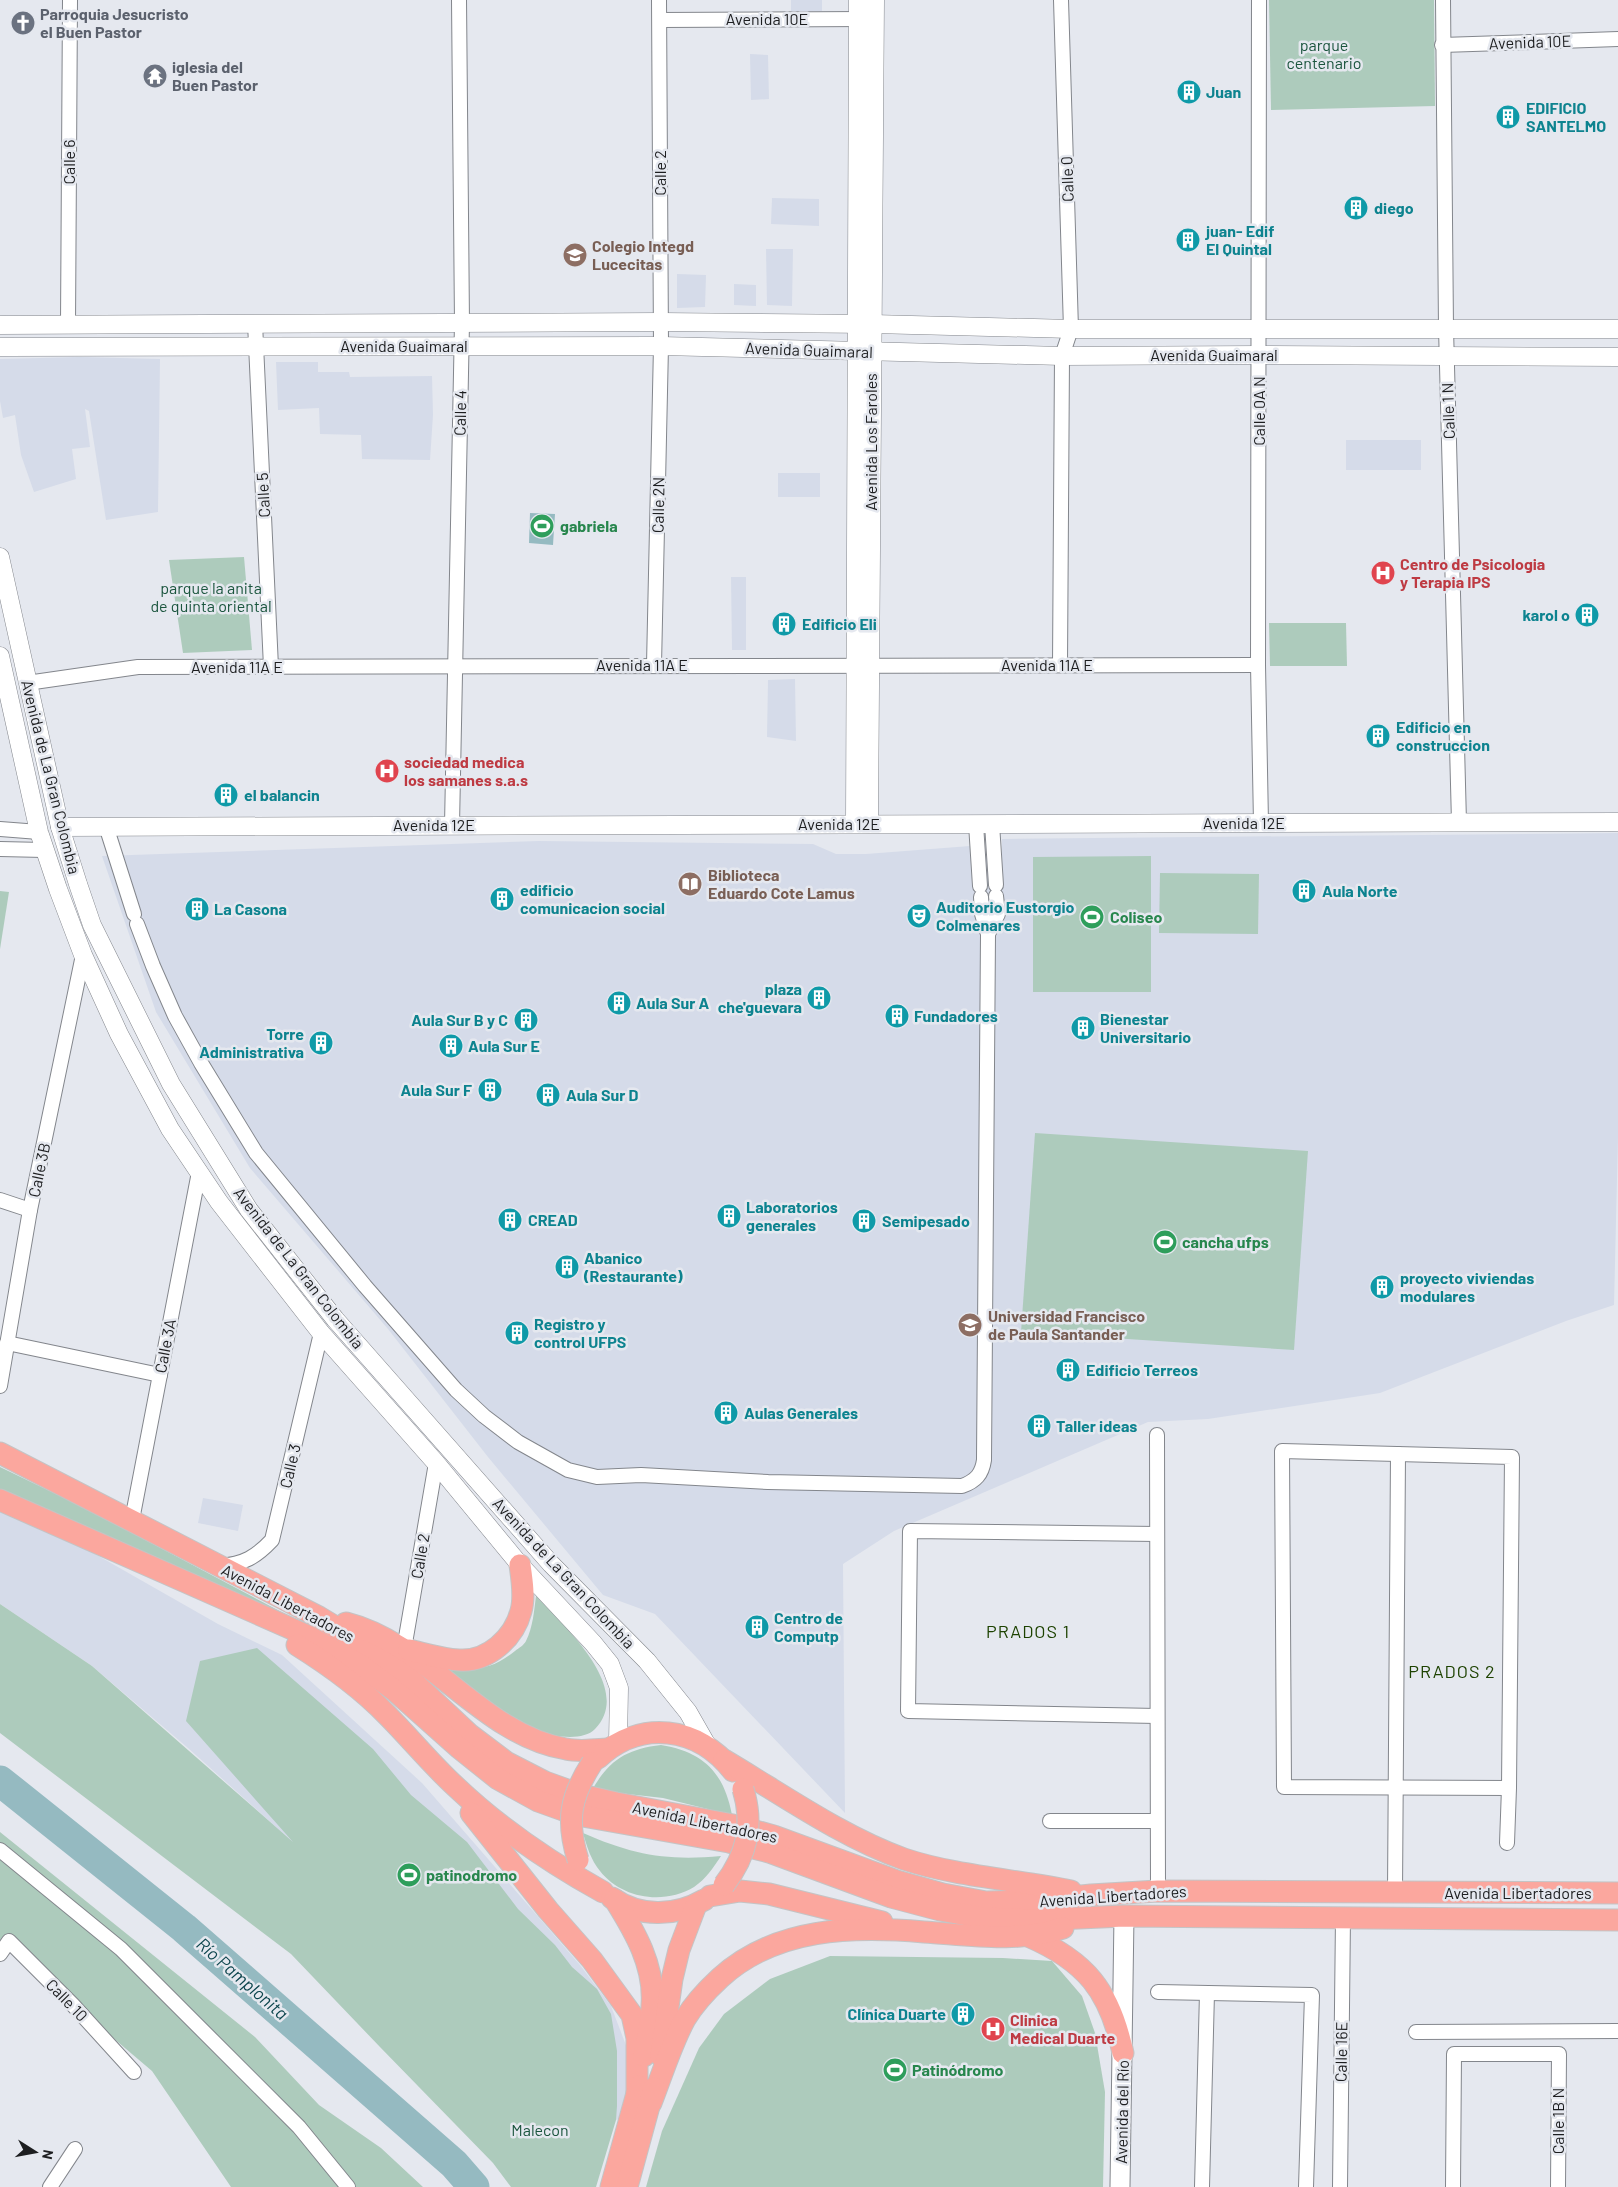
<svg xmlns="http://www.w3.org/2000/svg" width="1618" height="2187" font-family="Barlow,sans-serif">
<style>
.built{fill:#d5dbe9}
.green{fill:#adcbbc}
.water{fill:#95bac1}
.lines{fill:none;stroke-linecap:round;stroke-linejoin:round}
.river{stroke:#95bac1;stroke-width:31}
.minor-casing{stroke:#83868c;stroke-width:16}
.tertiary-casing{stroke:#83868c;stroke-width:19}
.secondary-casing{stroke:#83868c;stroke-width:21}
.primary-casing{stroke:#c4c4c5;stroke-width:23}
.minor{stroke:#fff;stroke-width:14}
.tertiary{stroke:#fff;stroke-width:18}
.secondary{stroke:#fff;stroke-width:19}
.primary{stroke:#fba79e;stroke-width:21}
.primary-bridge-casing{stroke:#c4c4c5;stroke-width:23;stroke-linecap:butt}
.primary-bridge{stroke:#fba79e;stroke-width:21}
.labels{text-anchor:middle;stroke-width:5;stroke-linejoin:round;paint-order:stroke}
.worship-label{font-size:16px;font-weight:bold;fill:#5b616d;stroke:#e5e8ef;text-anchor:start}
.street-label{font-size:16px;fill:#1d1e20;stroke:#e5e8ef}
.park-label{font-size:16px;fill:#1b553e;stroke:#e5e8ef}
.culture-label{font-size:16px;font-weight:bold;fill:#0d838f;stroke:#e5e8ef;text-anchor:start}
.education-label{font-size:16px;font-weight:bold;fill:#785e54;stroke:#e5e8ef;text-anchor:start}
.leisure-label{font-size:16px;font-weight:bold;fill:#27864d;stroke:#e5e8ef;text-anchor:start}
.health-label{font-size:16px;font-weight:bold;fill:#be3a42;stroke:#e5e8ef;text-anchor:start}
.neighbourhood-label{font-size:18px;letter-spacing:1px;fill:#1d4200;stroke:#e5e8ef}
.water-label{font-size:18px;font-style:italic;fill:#0c454d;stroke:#e5e8ef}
</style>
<rect width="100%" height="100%" fill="#e5e8ef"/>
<g class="built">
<rect x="791" y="0" width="31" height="11"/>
<polygon points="750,54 768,55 769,99 751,100"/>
<polygon points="772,198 819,199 819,226 771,224"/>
<polygon points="766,249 793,249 792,306 767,305"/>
<polygon points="677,274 706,275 705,307 677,308"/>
<polygon points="734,284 756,285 756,306 734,305"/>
<polygon points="80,357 160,359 158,512 106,520 89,411 85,409 90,447 72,449 76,479 34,492 21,455 15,415 3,418 0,401 0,359"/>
<polygon points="276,362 318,362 318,372 349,372 350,377 432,376 433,415 430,460 362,459 361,435 320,434 319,408 278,410"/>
<rect x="1346" y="440" width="75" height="30"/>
<rect x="778" y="473" width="42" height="24"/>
<polygon points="731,577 746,577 746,650 732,650"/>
<polygon points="795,679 796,741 767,737 768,680"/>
<polygon points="1618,833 1618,1137 1614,1305 1566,1321 1380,1393 1208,1419 1148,1422 894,1531 843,1564 845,1813 655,1614 603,1595 488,1457 388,1329 250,1168 156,1012 102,856 539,841 813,844 836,854 866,854 970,846 972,858 1002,858 1002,839"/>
<polygon points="203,1498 243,1505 238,1531 198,1523"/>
<polygon points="0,1510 88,1550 218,1624 282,1655 422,1783 580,1965 611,2006 632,2061 621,2118 616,2120 613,2111 520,2046 188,1748 92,1666 0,1604"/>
</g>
<g class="green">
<polygon points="1269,0 1434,0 1435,106 1271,110"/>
<polygon points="244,557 252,650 183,653 169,560"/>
<polygon points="1269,623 1346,623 1347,666 1270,666"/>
<polygon points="1151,856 1151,992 1033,992 1033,857"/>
<polygon points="1160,873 1259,874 1258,934 1159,933"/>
<polygon points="0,891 9,892 0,949"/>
<polygon points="1035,1133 1308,1151 1294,1350 1021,1332"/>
<polygon points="0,1467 87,1509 287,1615 0,1490"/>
<path d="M536 1596C562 1624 635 1688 595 1729 584 1741 555 1737 540 1732 505 1719 469 1687 439 1665 471 1670 488 1673 515 1651 519 1648 524 1645 526 1641 533 1627 534 1611 536 1596Z"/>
<polygon points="0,1604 92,1666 293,1842 186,1721 200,1661 257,1648 373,1749 411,1795 467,1842 518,1909 555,1945 572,1967 597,1989 611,2014 617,2051 617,2106 616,2120 596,2187 511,2187 493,2163 380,2047 291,1954 0,1733"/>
<path d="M661 1745C704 1752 724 1773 732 1815L663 1798 592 1790C609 1760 627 1749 661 1745Z"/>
<polygon points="0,1832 255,2037 319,2105 381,2148 423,2187 231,2187 152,2071 0,1942"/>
<path d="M583 1833C633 1855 667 1861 721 1856 713 1868 706 1879 694 1887 664 1905 622 1899 600 1871 591 1860 587 1847 583 1833Z"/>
<polygon points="830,1956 1003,1958 1052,1961 1082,1996 1095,2033 1105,2092 1103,2187 646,2187 662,2131 699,2048 724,2014 770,1979"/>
</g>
<polygon class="water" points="530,513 555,514 553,545 529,543"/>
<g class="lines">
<polyline class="river" points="0,1781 184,1928 454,2164 474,2187"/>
<defs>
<g id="minor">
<polyline points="1259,0 1258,665 1261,823"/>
<polyline points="1443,0 1446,328 1459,822"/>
<polyline points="660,20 867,19"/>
<polyline points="1442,45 1618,39"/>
<polyline points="255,323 271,667"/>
<polyline points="68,324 70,0"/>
<polyline points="654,665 661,346 659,0"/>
<polyline points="1060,665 1062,356 1071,329 1061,0"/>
<polyline points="27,683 138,667 1258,665"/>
<polyline points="976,824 980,886"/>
<polyline points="992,824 996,885"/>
<polyline points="452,825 462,323 459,0"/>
<polyline points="106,826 134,914"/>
<polyline points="0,829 39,832"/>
<polyline points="0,849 44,850"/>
<path d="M137 924 153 966 175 1016 201 1063 256 1153 365 1286 456 1390 484 1416 518 1442 568 1470 597 1477 641 1475 768 1482 962 1486C976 1481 982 1474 984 1460L988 934 982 914 981 897"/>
<polyline points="988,934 998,914 996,896"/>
<polyline points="0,1200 30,1210"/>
<polyline points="7,1343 160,1375"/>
<polyline points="0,1386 30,1210 83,955"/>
<polyline points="1157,1435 1158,1891"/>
<polyline points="132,1520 199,1172"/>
<polyline points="1157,1534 910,1531 908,1711 1157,1716"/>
<path d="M220 1566C244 1564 256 1557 272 1540L321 1333"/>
<polyline points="404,1649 436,1463"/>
<polyline points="1050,1821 1157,1821"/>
<polyline points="1507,1843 1509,1788 1512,1457 1282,1451 1284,1787 1509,1788"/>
<polyline points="0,1850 121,1949 299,2127 348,2187"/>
<polyline points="1395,1892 1398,1454"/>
<polyline points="0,1954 9,1941 73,2005 134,2072"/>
<polyline points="1158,1992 1312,1995 1306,2187"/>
<polyline points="1416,2032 1618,2031"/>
<polyline points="50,2187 75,2149"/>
<polyline points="1202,2187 1207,1993"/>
<polyline points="1340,2187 1343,1917"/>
<polyline points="1453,2187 1454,2054 1559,2054 1558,2187"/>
</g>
<g id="tertiary">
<polyline points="0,325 661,322 873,324 1071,329 1618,329"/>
<polyline points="0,347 661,346 1062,356 1260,355 1618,357"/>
<polyline points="0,557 60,827 78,884 92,925 171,1084 249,1210 335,1319 551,1564 647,1661 688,1712 708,1747"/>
<polyline points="0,656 39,832 58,889 83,955 119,1034 170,1129 219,1202 321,1333 436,1463 520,1565 593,1643 610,1664 619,1688 618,1743"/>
<polyline points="855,824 858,0"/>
<polyline points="869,824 875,0"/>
<polyline points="60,827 1618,822"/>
</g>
<polyline id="secondary" points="1120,2187 1124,1916"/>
<g id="primary">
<polyline points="0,1453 319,1617 372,1649 407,1676 469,1734 506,1762 545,1782 581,1795 616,1803 733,1825 774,1836 897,1881 943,1894 986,1902 1034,1901 1091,1895 1158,1891 1618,1893"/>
<polyline points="0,1500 308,1636 360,1665 394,1690 458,1747 498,1779 538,1801 577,1815 729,1842 769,1852 891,1897 940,1910 984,1918 1034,1920 1124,1916 1618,1920"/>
<path d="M346 1623C429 1644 482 1735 566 1749 579 1752 593 1750 607 1749"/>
<path d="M297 1645C329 1665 360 1687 387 1715 410 1738 431 1764 455 1786 499 1828 549 1862 603 1892"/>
<path d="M409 1650C426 1654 442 1659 459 1660 488 1662 514 1638 521 1611 525 1597 522 1579 520 1565"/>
<path d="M598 1758C640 1719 698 1726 733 1771"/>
<path d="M724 1760C780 1793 842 1837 904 1859 955 1876 1018 1880 1071 1891"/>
<polyline points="471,1813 548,1910 592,1960 632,2015 637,2038 637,2098"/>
<polyline points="710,1896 740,1891 769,1894 882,1922"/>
<path d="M612 1898C639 1917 675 1917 704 1900"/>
<path d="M615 1900C635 1932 655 1966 652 2005 652 2022 647 2039 644 2056"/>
<path d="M1028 1936C1086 1961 1110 1991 1123 2053"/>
<polyline points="661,2056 672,1979 679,1950 696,1905"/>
<path d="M651 2103C662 2075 671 2045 685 2019 694 2004 707 1990 720 1978 776 1927 852 1926 924 1932 970 1935 1017 1943 1063 1928"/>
<polyline points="611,2187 639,2086"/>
<polyline points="627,2187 654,2088"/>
</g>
</defs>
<use href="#minor" class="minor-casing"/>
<use href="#tertiary" class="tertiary-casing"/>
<use href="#secondary" class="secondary-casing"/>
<use href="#primary" class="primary-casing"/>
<use href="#minor" class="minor"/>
<use href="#tertiary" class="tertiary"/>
<use href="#secondary" class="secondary"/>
<use href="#primary" class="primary"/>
<defs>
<g id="primary-bridge">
<path d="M578 1860C566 1821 570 1797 592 1763"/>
<path d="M724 1885C747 1855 754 1825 743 1789"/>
</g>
</defs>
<use href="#primary-bridge" class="primary-bridge-casing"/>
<use href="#primary-bridge" class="primary-bridge"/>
</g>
<defs>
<symbol id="church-disc" viewBox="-11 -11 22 22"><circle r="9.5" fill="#6b7280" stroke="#e5e8ef"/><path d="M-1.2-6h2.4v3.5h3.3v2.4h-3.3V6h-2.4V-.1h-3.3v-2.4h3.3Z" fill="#fff"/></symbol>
<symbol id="temple-disc" viewBox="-11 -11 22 22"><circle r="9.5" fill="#6b7280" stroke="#e5e8ef"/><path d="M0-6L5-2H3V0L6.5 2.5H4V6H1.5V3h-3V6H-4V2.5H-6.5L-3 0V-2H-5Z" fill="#fff"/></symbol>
<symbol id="building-disc" viewBox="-11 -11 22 22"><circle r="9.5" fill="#0f9aa8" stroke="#e5e8ef"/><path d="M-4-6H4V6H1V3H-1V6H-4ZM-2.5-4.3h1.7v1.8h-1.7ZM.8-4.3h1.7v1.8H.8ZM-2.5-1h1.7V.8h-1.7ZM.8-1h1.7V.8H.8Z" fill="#fff"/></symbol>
<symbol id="school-disc" viewBox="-11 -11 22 22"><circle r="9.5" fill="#8d6e63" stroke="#e5e8ef"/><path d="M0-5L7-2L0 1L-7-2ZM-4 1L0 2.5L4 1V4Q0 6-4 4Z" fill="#fff"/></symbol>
<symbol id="stadium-disc" viewBox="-11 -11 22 22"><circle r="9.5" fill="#2e9e5b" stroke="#e5e8ef"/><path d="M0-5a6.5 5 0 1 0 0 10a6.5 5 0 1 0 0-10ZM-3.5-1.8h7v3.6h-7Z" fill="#fff"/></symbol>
<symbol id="hospital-disc" viewBox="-11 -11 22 22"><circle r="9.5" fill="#e0444e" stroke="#e5e8ef"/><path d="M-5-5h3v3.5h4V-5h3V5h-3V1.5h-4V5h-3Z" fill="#fff"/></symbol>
<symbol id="library-disc" viewBox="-11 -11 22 22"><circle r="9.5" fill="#8d6e63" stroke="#e5e8ef"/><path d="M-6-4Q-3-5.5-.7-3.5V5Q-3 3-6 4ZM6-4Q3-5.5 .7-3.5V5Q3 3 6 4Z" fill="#fff"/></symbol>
<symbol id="theatre-disc" viewBox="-11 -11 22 22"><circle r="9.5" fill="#0f9aa8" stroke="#e5e8ef"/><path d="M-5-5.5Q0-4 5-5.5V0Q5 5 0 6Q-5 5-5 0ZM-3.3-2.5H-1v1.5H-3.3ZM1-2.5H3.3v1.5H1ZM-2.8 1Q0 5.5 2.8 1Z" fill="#fff"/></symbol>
<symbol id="university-disc" viewBox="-11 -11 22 22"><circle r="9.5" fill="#8d6e63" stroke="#e5e8ef"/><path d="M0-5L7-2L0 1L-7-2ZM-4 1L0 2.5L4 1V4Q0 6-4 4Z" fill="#fff"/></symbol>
</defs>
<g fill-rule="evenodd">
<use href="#church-disc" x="9" y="9" width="28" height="28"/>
<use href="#temple-disc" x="141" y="62" width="28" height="28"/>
<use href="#building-disc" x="1175" y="78" width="28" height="28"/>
<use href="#building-disc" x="1494" y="103" width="28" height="28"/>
<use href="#building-disc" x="1342" y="194" width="28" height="28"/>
<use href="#building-disc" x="1174" y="226" width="28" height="28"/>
<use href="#school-disc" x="561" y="241" width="28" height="28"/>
<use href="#stadium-disc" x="528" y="512" width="28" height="28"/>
<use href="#hospital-disc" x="1369" y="559" width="28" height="28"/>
<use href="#building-disc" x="1573" y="601" width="28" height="28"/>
<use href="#building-disc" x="770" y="610" width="28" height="28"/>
<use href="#building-disc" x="1364" y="722" width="28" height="28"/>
<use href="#hospital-disc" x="373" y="757" width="28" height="28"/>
<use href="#building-disc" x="212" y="781" width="28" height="28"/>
<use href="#library-disc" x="676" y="870" width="28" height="28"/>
<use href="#building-disc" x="1290" y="877" width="28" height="28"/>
<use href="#building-disc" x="488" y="885" width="28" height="28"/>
<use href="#building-disc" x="183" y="895" width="28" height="28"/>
<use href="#theatre-disc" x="905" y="902" width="28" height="28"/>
<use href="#stadium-disc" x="1078" y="903" width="28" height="28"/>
<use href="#building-disc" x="805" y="984" width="28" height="28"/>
<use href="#building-disc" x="605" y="989" width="28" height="28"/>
<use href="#building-disc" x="883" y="1002" width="28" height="28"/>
<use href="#building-disc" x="512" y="1006" width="28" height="28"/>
<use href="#building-disc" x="1069" y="1014" width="28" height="28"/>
<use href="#building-disc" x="307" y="1029" width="28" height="28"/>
<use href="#building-disc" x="437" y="1032" width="28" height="28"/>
<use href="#building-disc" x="476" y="1076" width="28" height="28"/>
<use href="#building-disc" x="534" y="1081" width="28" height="28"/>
<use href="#building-disc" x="715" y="1202" width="28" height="28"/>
<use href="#building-disc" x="496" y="1206" width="28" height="28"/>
<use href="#building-disc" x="850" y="1207" width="28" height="28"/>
<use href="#stadium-disc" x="1151" y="1228" width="28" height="28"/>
<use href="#building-disc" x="553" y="1253" width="28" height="28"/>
<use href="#building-disc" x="1368" y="1273" width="28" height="28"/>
<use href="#university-disc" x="956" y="1311" width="28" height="28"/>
<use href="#building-disc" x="503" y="1319" width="28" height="28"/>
<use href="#building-disc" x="1054" y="1356" width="28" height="28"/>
<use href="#building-disc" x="712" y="1399" width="28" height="28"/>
<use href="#building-disc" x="1025" y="1412" width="28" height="28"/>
<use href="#building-disc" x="743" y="1613" width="28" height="28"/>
<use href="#stadium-disc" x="395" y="1861" width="28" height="28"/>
<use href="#building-disc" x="949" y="2000" width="28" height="28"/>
<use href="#hospital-disc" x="979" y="2015" width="28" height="28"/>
<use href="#stadium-disc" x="881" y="2056" width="28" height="28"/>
</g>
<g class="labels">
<g class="worship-label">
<text x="40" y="20">Parroquia Jesucristo<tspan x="40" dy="18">el Buen Pastor</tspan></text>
<text x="172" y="73">iglesia del<tspan x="172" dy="18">Buen Pastor</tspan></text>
</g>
<g class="street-label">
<text x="767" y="25">Avenida 10E</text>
<text transform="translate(1530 42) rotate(-2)" y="6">Avenida 10E</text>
<text transform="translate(69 162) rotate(-90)" y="6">Calle 6</text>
<text transform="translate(660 173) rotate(-90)" y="6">Calle 2</text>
<text transform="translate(1067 179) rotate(-92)" y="6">Calle 0</text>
<text x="404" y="352">Avenida Guaimaral</text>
<text transform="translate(809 350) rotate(2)" y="6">Avenida Guaimaral</text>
<text x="1214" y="361">Avenida Guaimaral</text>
<text transform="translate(1259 411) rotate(-90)" y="6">Calle 0A N</text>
<text transform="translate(1448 411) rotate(-92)" y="6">Calle 1 N</text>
<text transform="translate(460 413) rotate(-89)" y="6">Calle 4</text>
<text transform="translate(871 442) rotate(-90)" y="6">Avenida Los Faroles</text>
<text transform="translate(263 495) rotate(-93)" y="6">Calle 5</text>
<text transform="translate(658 505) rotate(-89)" y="6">Calle 2N</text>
<text x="642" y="671">Avenida 11A E</text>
<text x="1047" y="671">Avenida 11A E</text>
<text x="237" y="673">Avenida 11A E</text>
<text transform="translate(51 777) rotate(76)" y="6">Avenida de La Gran Colombia</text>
<text x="1244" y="829">Avenida 12E</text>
<text x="839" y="830">Avenida 12E</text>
<text x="434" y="831">Avenida 12E</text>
<text transform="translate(39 1170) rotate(-78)" y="6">Calle 3B</text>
<text transform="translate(299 1268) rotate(52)" y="6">Avenida de La Gran Colombia</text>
<text transform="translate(165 1346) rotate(-79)" y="6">Calle 3A</text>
<text transform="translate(290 1466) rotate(-77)" y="6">Calle 3</text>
<text transform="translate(420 1556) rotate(-80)" y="6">Calle 2</text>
<text transform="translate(564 1573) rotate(47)" y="6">Avenida de La Gran Colombia</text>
<text transform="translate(288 1603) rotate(28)" y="6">Avenida Libertadores</text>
<text transform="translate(705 1822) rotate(12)" y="6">Avenida Libertadores</text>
<text x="1518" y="1899">Avenida Libertadores</text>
<text transform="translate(1113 1896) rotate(-4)" y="6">Avenida Libertadores</text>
<text transform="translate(67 2000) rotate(46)" y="6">Calle 10</text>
<text transform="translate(1341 2052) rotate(-89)" y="6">Calle 16E</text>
<text transform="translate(1122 2112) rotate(-89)" y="6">Avenida del Río</text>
<text transform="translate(1558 2121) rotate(-90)" y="6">Calle 1B N</text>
</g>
<g class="park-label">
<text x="1324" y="51">parque<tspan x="1324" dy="18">centenario</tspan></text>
<text x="211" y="594">parque la anita<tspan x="211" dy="18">de quinta oriental</tspan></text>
<text x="540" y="2136">Malecon</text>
</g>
<g class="culture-label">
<text x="1206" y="98">Juan</text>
<text x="1526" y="114">EDIFICIO<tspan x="1526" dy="18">SANTELMO</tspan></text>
<text x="1374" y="214">diego</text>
<text x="1206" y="237">juan- Edif<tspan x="1206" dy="18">El Quintal</tspan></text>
<text x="1570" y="621" text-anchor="end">karol o</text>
<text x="802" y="630">Edificio Eli</text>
<text x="1396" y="733">Edificio en<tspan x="1396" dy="18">construccion</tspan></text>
<text x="244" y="801">el balancin</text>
<text x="520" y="896">edificio<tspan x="520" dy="18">comunicacion social</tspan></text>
<text x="1322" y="897">Aula Norte</text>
<text x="936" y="913">Auditorio Eustorgio<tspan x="936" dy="18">Colmenares</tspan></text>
<text x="214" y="915">La Casona</text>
<text x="802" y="995" text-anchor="end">plaza<tspan x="802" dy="18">che'guevara</tspan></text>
<text x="636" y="1009">Aula Sur A</text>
<text x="914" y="1022">Fundadores</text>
<text x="1100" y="1025">Bienestar<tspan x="1100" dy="18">Universitario</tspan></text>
<text x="508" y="1026" text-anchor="end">Aula Sur B y C</text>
<text x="304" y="1040" text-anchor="end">Torre<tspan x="304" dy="18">Administrativa</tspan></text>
<text x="468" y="1052">Aula Sur E</text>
<text x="472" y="1096" text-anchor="end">Aula Sur F</text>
<text x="566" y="1101">Aula Sur D</text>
<text x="746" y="1213">Laboratorios<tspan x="746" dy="18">generales</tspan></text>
<text x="528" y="1226">CREAD</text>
<text x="882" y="1227">Semipesado</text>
<text x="584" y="1264">Abanico<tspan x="584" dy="18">(Restaurante)</tspan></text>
<text x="1400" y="1284">proyecto viviendas<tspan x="1400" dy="18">modulares</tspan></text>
<text x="534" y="1330">Registro y<tspan x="534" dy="18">control UFPS</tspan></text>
<text x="1086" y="1376">Edificio Terreos</text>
<text x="744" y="1419">Aulas Generales</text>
<text x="1056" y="1432">Taller ideas</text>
<text x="774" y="1624">Centro de<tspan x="774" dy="18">Computp</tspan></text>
<text x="946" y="2020" text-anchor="end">Clínica Duarte</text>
</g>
<g class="education-label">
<text x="592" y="252">Colegio Integd<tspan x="592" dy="18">Lucecitas</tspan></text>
<text x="708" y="881">Biblioteca<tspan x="708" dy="18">Eduardo Cote Lamus</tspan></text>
<text x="988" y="1322">Universidad Francisco<tspan x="988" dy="18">de Paula Santander</tspan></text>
</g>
<g class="leisure-label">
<text x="560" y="532">gabriela</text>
<text x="1110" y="923">Coliseo</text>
<text x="1182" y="1248">cancha ufps</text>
<text x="426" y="1881">patinodromo</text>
<text x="912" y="2076">Patinódromo</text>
</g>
<g class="health-label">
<text x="1400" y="570">Centro de Psicologia<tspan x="1400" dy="18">y Terapia IPS</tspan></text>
<text x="404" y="768">sociedad medica<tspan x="404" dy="18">los samanes s.a.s</tspan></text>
<text x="1010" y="2026">Clinica<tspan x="1010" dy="18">Medical Duarte</tspan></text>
</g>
<g class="neighbourhood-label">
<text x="1028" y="1638">PRADOS 1</text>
<text x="1452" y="1678">PRADOS 2</text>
</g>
<g class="water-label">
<text transform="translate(242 1979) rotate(41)" y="6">Río Pamplonita</text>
</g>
</g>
<g transform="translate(35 2152) rotate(101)" stroke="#e5e8ef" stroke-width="4" paint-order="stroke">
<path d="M0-4L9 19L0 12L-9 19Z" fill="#1d1e20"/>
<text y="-8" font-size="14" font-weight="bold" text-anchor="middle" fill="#1d1e20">N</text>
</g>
</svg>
